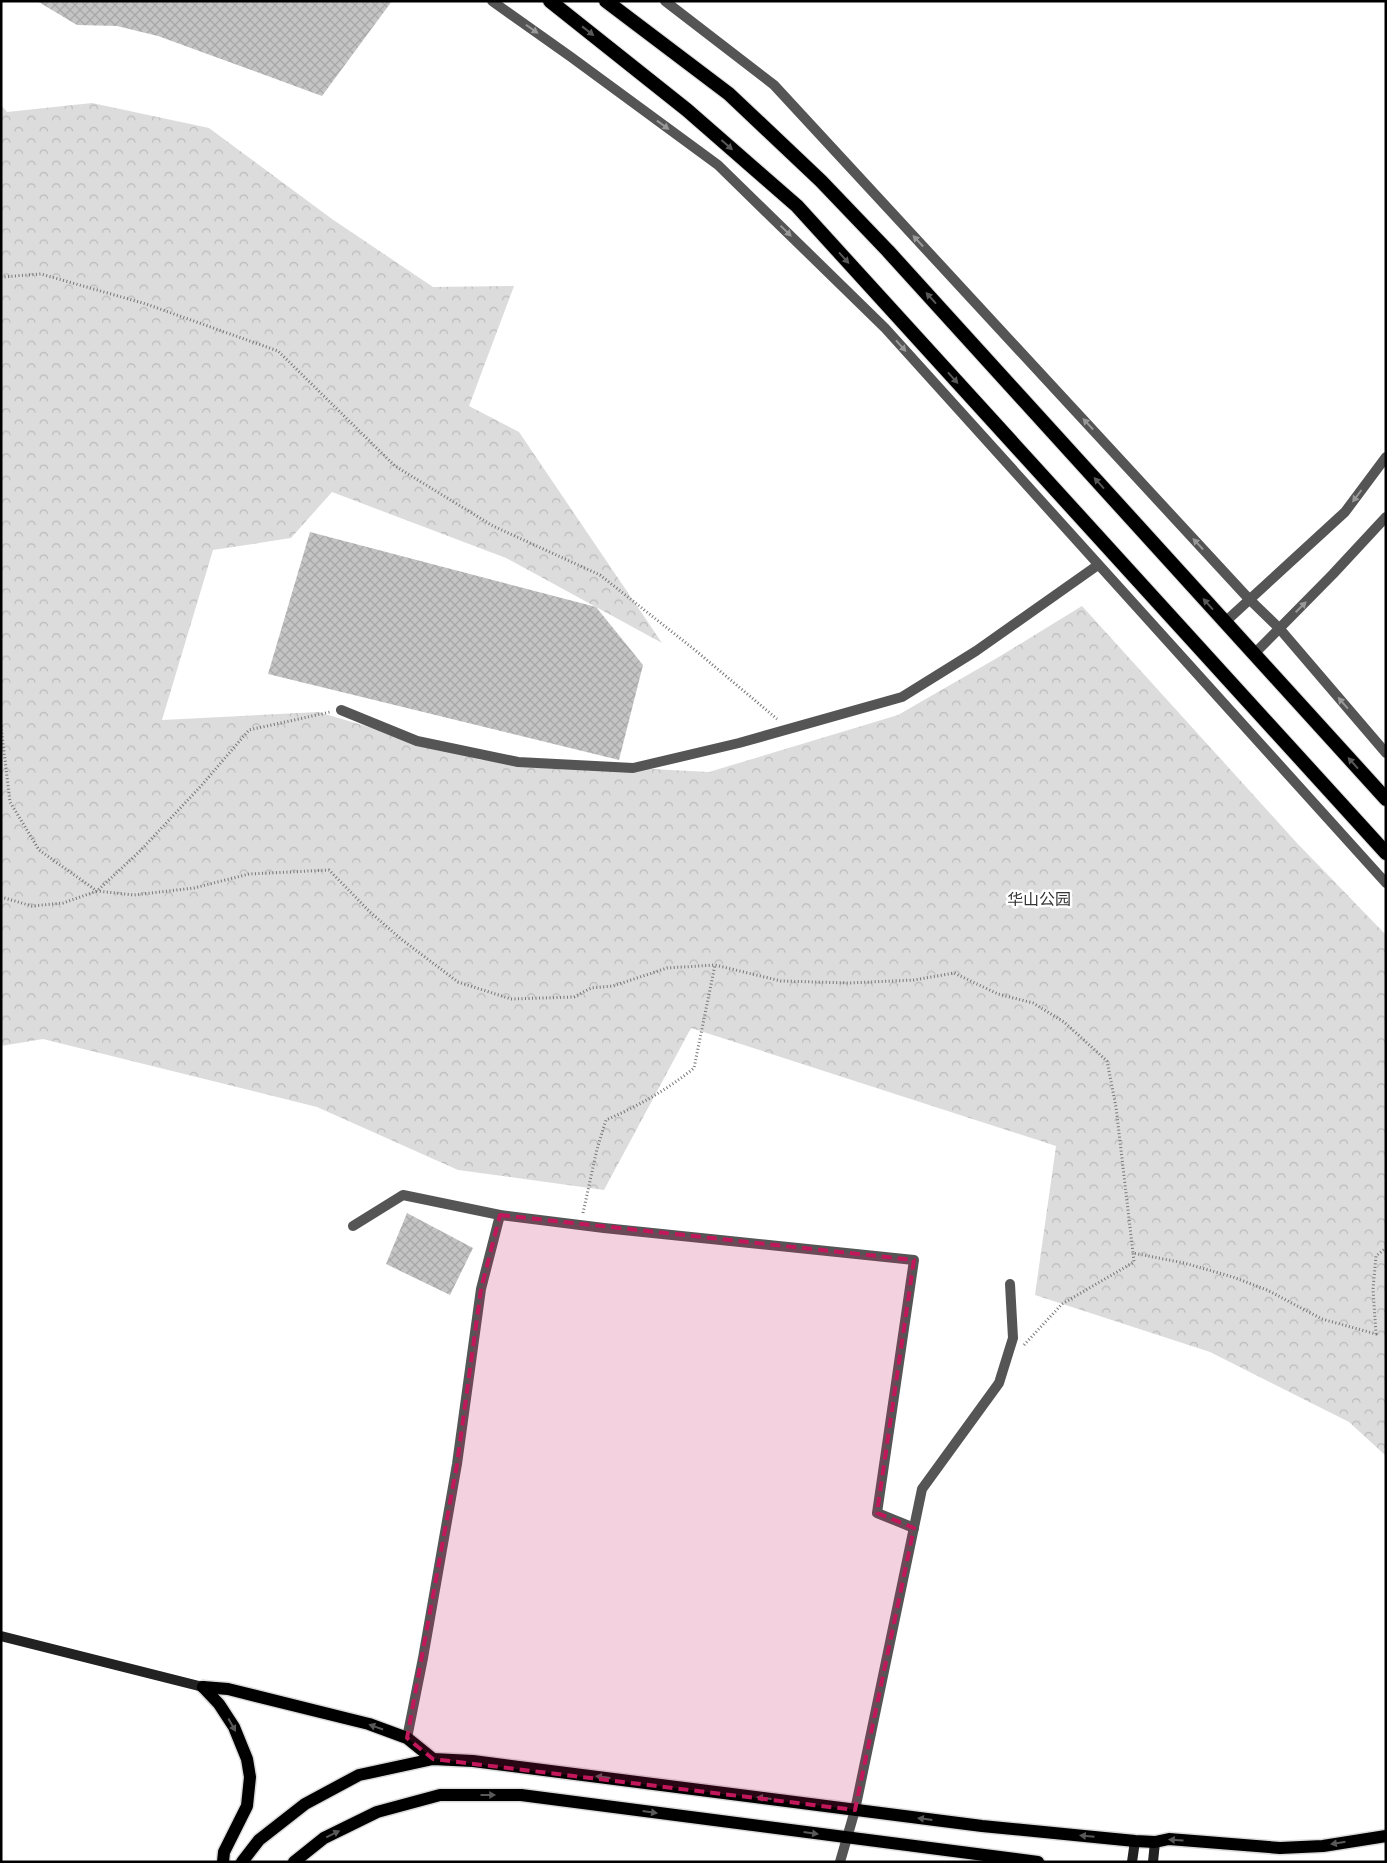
<svg xmlns="http://www.w3.org/2000/svg" width="1387" height="1863" font-family="'Roboto Condensed','Noto Sans SC',sans-serif">
<style>
.park{fill:url(#park-crowns)}
.building{fill:url(#building-cross-hatch)}
.lines{fill:none;stroke-linecap:round;stroke-linejoin:round}
.primary-casing{stroke:#dbdbdb;stroke-width:15}
.trunk-casing{stroke:#dbdbdb;stroke-width:16}
.path{stroke:#777;stroke-width:3;stroke-dasharray:1 2.5;stroke-linecap:butt}
.minor{stroke:#555;stroke-width:10}
.tertiary{stroke:#555;stroke-width:10}
.secondary{stroke:#222;stroke-width:10}
.primary{stroke:#000;stroke-width:12}
.trunk{stroke:#000;stroke-width:14}
.oneway{fill:#999}
.oneway2{fill:#595959}
.marked{fill:#c2185b;fill-opacity:0.2;stroke:#c2185b;stroke-width:4;stroke-dasharray:10 6;stroke-linejoin:round}
.labels{text-anchor:middle;stroke-width:5;stroke-linejoin:round;paint-order:stroke}
.park-label{font-size:16px;fill:#333;stroke:#fff}
</style>
<defs>
<pattern id="park-crowns" width="20" height="18" patternUnits="userSpaceOnUse" patternTransform="scale(1.25)"><rect width="20" height="18" fill="#dcdcdc"/><path d="M2 6a3 3 0 1 1 6 0M12 15a3 3 0 1 1 6 0" fill="none" stroke="#bbb"/></pattern>
<pattern id="building-cross-hatch" width="8" height="8" patternUnits="userSpaceOnUse" patternTransform="scale(1.25)"><rect width="8" height="8" fill="#c4c4c4"/><path d="M0 0l8 8M0 8l8-8" fill="none" stroke="#a7a7a7"/></pattern>
</defs>
<rect width="100%" height="100%" fill="#fff"/>
<polygon class="park" points="92,103 209,128 332,219 433,287 514,286 469,406 519,432 662,643 506,558 332,492 291,538 213,550 162,720 318,712 481,760 709,772 898,715 997,658 1082,606 1296,842 1386,935 1386,1456 1349,1422 1210,1352 1035,1295 1056,1146 691,1028 604,1190 458,1170 317,1107 43,1039 1,1046 1,105 7,112"/>
<g class="building">
<polygon points="37,1 392,1 322,96 158,36 117,26 77,25"/>
<polygon points="310,532 596,607 643,665 619,760 268,674"/>
<polygon points="407,1213 473,1248 450,1295 386,1264"/>
</g>
<g class="lines">
<defs>
<g id="primary">
<polyline points="203,1687 228,1689 369,1724 407,1738 433,1759"/>
<polyline points="203,1687 219,1704 234,1727 247,1759 250,1777 247,1806 224,1852 223,1862"/>
<polyline points="242,1862 259,1840 305,1804 359,1775 433,1759 473,1761 982,1826 1135,1841 1155,1842 1169,1839 1280,1848 1323,1846 1386,1836"/>
<polyline points="294,1862 324,1838 377,1812 440,1795 521,1795 1038,1862"/>
</g>
<g id="trunk">
<polyline points="550,1 687,110 797,206 1386,853"/>
<polyline points="606,1 729,94 821,181 888,251 1386,799"/>
</g>
</defs>
<use href="#primary" class="primary-casing"/>
<use href="#trunk" class="trunk-casing"/>
<g class="path">
<polyline points="1,277 41,274 146,304 278,351 395,466 493,526 600,575 695,650 777,719"/>
<polyline points="1,726 10,802 39,850 97,891 134,895 194,888 249,874 329,870 370,912 401,939 458,982 511,999 574,997 591,988 613,986 667,968 715,965 781,981 849,983 914,980 954,973 998,994 1033,1003 1064,1022 1107,1061 1116,1107 1133,1253 1184,1263 1233,1277 1267,1290 1322,1319 1376,1334 1373,1289 1376,1256 1386,1248"/>
<polyline points="1,897 32,906 63,903 97,891 139,852 201,786 249,730 330,712"/>
<path d="M583 1213 597 1149 606 1120C638 1106 667 1090 694 1068L715 965"/>
<polyline points="1024,1345 1062,1304 1134,1262 1133,1253"/>
</g>
<g class="minor">
<polyline points="341,710 417,741 518,762 633,768 739,743 902,697 976,651 1098,565"/>
<polyline points="353,1226 403,1195 500,1215 604,1228 914,1260 877,1513 914,1528"/>
<polyline points="407,1738 423,1658 457,1464 481,1289 500,1215"/>
<polyline points="840,1862 855,1810 922,1489 999,1383 1013,1338 1010,1284"/>
</g>
<g class="tertiary">
<polyline points="492,1 571,57 718,165 885,328 1386,883"/>
<polyline points="665,1 774,85 1249,599 1279,628 1386,753"/>
<polyline points="1225,622 1345,512 1386,457"/>
<polyline points="1254,654 1333,574 1386,517"/>
</g>
<g class="secondary">
<polyline points="1,1636 203,1687"/>
<polyline points="1132,1862 1135,1841"/>
<polyline points="1153,1862 1155,1842"/>
</g>
<use href="#primary" class="primary"/>
<use href="#trunk" class="trunk"/>
</g>
<defs><path id="oneway-solid" d="M-6-.8H1V-3.2L6.5 0L1 3.2V.8H-6Z" transform="scale(1.25)"/></defs>
<g class="oneway">
<use href="#oneway-solid" transform="translate(532 29) rotate(35)"/>
<use href="#oneway-solid" transform="translate(663 125) rotate(36)"/>
<use href="#oneway-solid" transform="translate(786 231) rotate(44)"/>
<use href="#oneway-solid" transform="translate(918 241) rotate(-133)"/>
<use href="#oneway-solid" transform="translate(901 346) rotate(48)"/>
<use href="#oneway-solid" transform="translate(1088 424) rotate(-133)"/>
<use href="#oneway-solid" transform="translate(1357 496) rotate(127)"/>
<use href="#oneway-solid" transform="translate(1198 544) rotate(-133)"/>
<use href="#oneway-solid" transform="translate(1301 607) rotate(-45)"/>
<use href="#oneway-solid" transform="translate(1343 703) rotate(-131)"/>
</g>
<g class="oneway2">
<use href="#oneway-solid" transform="translate(588 31) rotate(38)"/>
<use href="#oneway-solid" transform="translate(727 145) rotate(41)"/>
<use href="#oneway-solid" transform="translate(844 258) rotate(48)"/>
<use href="#oneway-solid" transform="translate(931 298) rotate(-132)"/>
<use href="#oneway-solid" transform="translate(953 378) rotate(48)"/>
<use href="#oneway-solid" transform="translate(1099 483) rotate(-132)"/>
<use href="#oneway-solid" transform="translate(1208 604) rotate(-132)"/>
<use href="#oneway-solid" transform="translate(1353 763) rotate(-132)"/>
<use href="#oneway-solid" transform="translate(232 1725) rotate(61)"/>
<use href="#oneway-solid" transform="translate(376 1727) rotate(-161)"/>
<use href="#oneway-solid" transform="translate(603 1777) rotate(-173)"/>
<use href="#oneway-solid" transform="translate(488 1795)"/>
<use href="#oneway-solid" transform="translate(764 1798) rotate(-173)"/>
<use href="#oneway-solid" transform="translate(650 1812) rotate(8)"/>
<use href="#oneway-solid" transform="translate(925 1819) rotate(-173)"/>
<use href="#oneway-solid" transform="translate(811 1833) rotate(8)"/>
<use href="#oneway-solid" transform="translate(333 1834) rotate(-26)"/>
<use href="#oneway-solid" transform="translate(1087 1836) rotate(-175)"/>
<use href="#oneway-solid" transform="translate(1176 1840) rotate(-177)"/>
<use href="#oneway-solid" transform="translate(1338 1843) rotate(171)"/>
</g>
<path class="marked" d="M500 1215 914 1260 877 1513 914 1528 855 1810 433 1759 407 1738 457 1464 481 1289Z"/>
<g class="labels">
<g class="park-label">
<text x="1039" y="905">华山公园</text>
</g>
</g>
<rect width="1387" height="1863" fill="none" stroke="#000000" stroke-width="5"/>
</svg>
